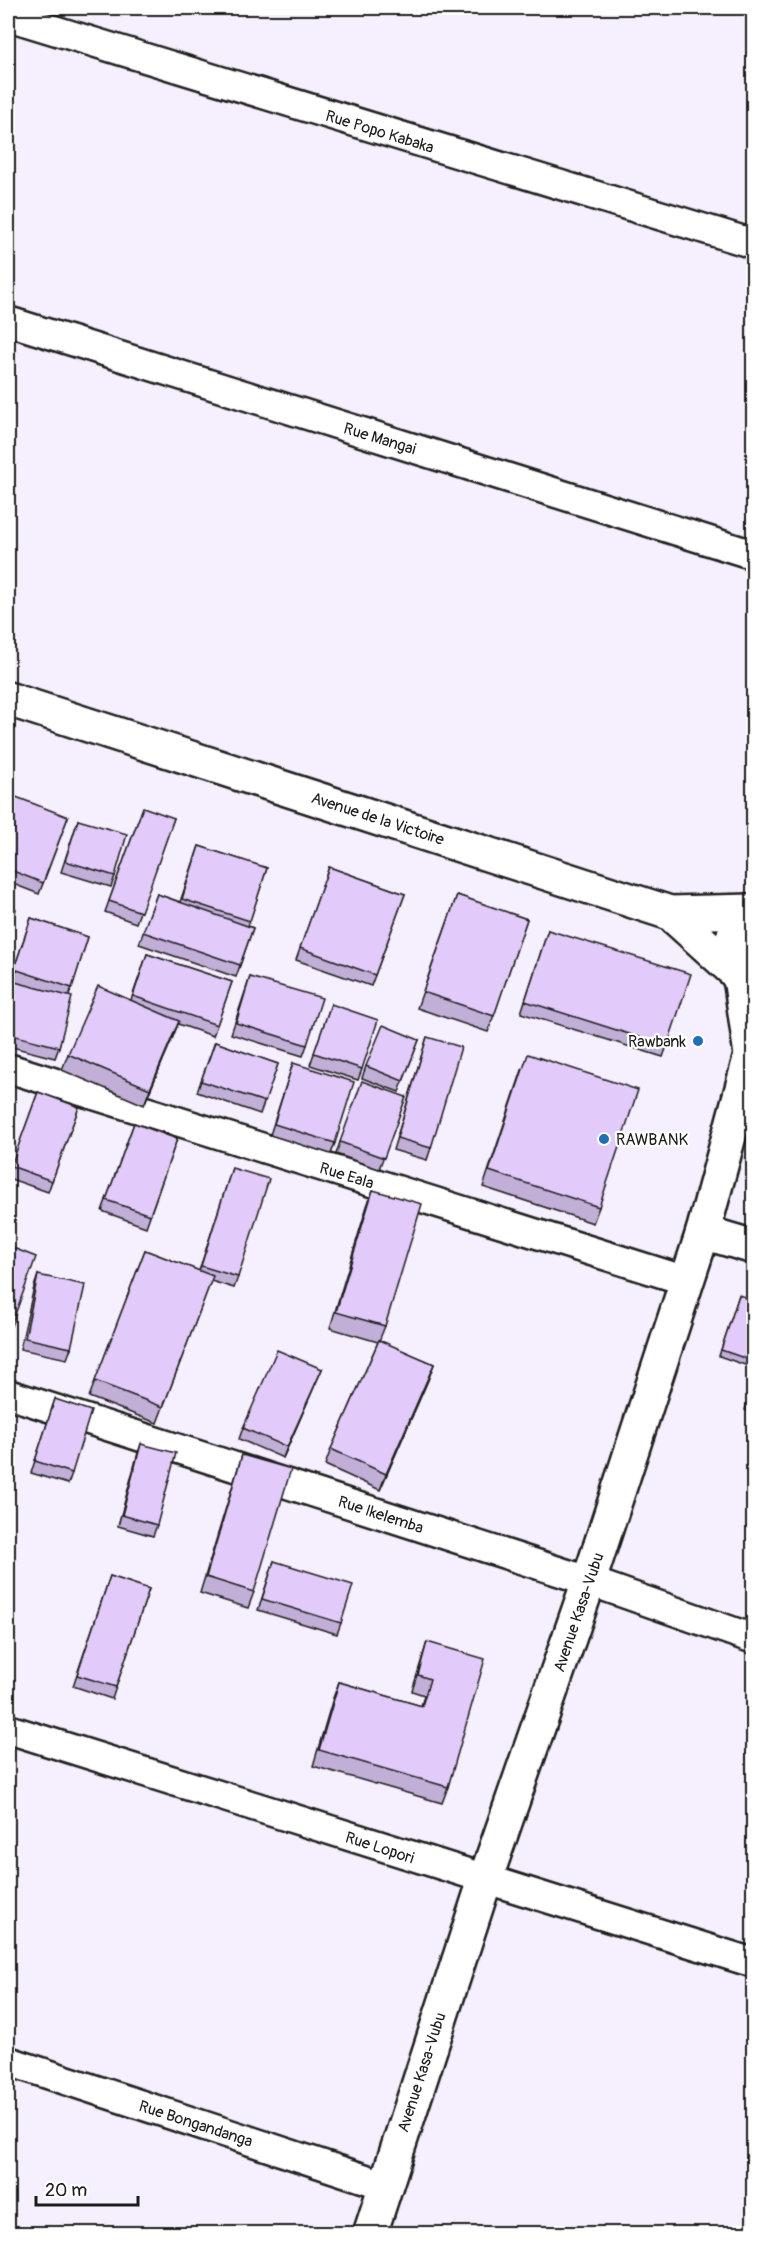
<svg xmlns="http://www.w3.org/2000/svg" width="761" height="2241" font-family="Pangolin,sans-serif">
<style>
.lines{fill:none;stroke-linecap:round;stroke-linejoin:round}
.minor-casing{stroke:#1c1c1c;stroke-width:33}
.tertiary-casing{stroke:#1c1c1c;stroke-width:38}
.secondary-casing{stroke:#1c1c1c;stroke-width:38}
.primary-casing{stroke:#1c1c1c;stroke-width:38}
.minor{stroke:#fff;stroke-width:28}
.tertiary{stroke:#fff;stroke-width:33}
.secondary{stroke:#fff;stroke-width:33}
.primary{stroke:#fff;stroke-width:33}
.wall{fill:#c2afd8;stroke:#1c1c1c;stroke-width:1.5}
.shaded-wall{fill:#9e8eb0;stroke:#1c1c1c;stroke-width:1.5}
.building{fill:#e2cbfb;stroke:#1c1c1c;stroke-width:1.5}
.poi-dot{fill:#1f6fb2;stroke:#fff;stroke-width:2}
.labels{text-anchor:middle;stroke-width:4.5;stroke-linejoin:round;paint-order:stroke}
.street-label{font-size:16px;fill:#1c1c1c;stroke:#fff}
.poi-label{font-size:16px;fill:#1c1c1c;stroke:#fff;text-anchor:end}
</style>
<rect width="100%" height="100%" fill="#f6effe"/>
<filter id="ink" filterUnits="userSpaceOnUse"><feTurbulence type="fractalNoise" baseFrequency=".0167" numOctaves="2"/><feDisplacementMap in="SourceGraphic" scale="12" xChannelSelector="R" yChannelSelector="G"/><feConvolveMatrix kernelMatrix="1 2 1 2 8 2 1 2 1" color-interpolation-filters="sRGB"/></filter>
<g filter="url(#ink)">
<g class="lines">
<defs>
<g id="minor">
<polyline points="8,16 754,244"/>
<polyline points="8,321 754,555"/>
<polyline points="8,1068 687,1281"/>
<polyline points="8,1394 589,1581 754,1639"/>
<polyline points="8,1729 754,1963"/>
<polyline points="8,2061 384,2185"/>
</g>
<polyline id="tertiary" points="703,1232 754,1247"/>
<g id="secondary">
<polyline points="8,699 670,913 752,911"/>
<polyline points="670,913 733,970"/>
</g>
<g id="primary">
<path d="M754 910C721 935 726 970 754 996"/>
<polyline points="370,2234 485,1880 589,1581 703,1232 751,1055 741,984"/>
</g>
</defs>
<use href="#minor" class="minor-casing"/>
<use href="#tertiary" class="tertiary-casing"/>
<use href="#secondary" class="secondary-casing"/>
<use href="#primary" class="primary-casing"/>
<use href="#minor" class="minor"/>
<use href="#tertiary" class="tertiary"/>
<use href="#secondary" class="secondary"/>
<use href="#primary" class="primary"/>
</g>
<g class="wall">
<polygon points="8,804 68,817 39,894 8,882"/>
<polygon points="139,818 174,818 136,923 105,912"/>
<polygon points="78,820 115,876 111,887 61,872"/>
<polygon points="199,846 267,868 248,926 253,928 236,977 139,944 157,894 180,902"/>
<polygon points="329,867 405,894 371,986 296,960"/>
<polygon points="457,895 527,919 488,1032 417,1008"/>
<polygon points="31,918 88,937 69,996 59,1047 55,1058 8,1046 8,1008 15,982 10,981"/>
<polygon points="548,930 667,1046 663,1057 521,1013"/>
<polygon points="147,954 232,982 213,1036 178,1024 144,1105 62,1070 68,1054 131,1000"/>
<polygon points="250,977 307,1045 303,1056 231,1034"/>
<polygon points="331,1004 362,1069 358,1080 310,1065"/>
<polygon points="427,1037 431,1148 427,1160 393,1150"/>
<polygon points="419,1040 399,1092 362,1078 366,1066"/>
<polygon points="215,1042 278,1064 260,1114 197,1092"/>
<polygon points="293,1063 335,1143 331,1154 270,1135"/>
<polygon points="522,1070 599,1207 593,1223 483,1187"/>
<polygon points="38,1092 79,1107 48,1192 8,1178 8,1175"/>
<polygon points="406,1097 379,1169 336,1154 340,1142"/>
<polygon points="134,1123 177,1139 146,1227 102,1211"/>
<polygon points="232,1168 238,1277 234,1288 211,1281 157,1423 89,1397 145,1250 199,1271"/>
<polygon points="373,1190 385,1326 379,1341 434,1364 428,1380 380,1490 325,1465 331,1449 378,1342 330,1328 367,1206"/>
<polygon points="38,1275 71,1348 67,1359 20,1349 34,1287"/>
<polygon points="739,1295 753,1359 751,1367 719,1356"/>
<polygon points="322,1369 283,1458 239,1439 243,1428"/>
<polygon points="753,1383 753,1413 745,1410"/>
<polygon points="55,1399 72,1473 68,1484 31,1473"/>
<polygon points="141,1444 157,1525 153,1536 118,1526 137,1456"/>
<polygon points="242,1455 254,1592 248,1608 200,1593 237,1471"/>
<polygon points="274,1561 341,1623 337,1634 258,1610"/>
<polygon points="110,1576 149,1589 112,1699 73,1686"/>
<polygon points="427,1642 448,1787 442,1803 313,1766 333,1698 339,1682 421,1706 424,1695 412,1691"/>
</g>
<g class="shaded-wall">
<polygon points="179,1021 173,1037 144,1105 150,1089"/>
<polygon points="434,1364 428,1380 380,1490 386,1474"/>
<polygon points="322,1369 317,1380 283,1458 287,1447"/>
</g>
<g class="building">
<polygon points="11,795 68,817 43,883 8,869 8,804"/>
<polygon points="143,807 174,818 141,912 109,901"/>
<polygon points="78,820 127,834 115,876 65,861"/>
<polygon points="199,846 267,868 250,921 182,899"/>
<polygon points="329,867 405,894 375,975 300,948"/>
<polygon points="157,894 253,928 240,965 143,932"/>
<polygon points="457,895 527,919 494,1016 423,992"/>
<polygon points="8,906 16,909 8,936"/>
<polygon points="31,918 88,937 72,988 14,969"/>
<polygon points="548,930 691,974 667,1046 525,1001"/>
<polygon points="147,954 232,982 217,1025 133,996"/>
<polygon points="250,977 322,998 307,1045 236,1023"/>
<polygon points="15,982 72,997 59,1047 8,1034 8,1013"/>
<polygon points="98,986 179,1021 150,1089 68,1054"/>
<polygon points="331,1004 378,1020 362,1069 314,1053"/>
<polygon points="383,1025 419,1040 403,1081 366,1066"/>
<polygon points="427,1037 461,1047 431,1148 397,1138"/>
<polygon points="215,1042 278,1064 265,1102 201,1081"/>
<polygon points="528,1054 638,1090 599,1207 489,1171"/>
<polygon points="293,1063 354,1082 335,1143 274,1124"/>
<polygon points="362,1081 406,1097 384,1158 340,1142"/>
<polygon points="38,1092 79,1107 52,1181 11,1166"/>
<polygon points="134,1123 177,1139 150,1215 106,1200"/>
<polygon points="232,1168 269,1179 238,1277 201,1266"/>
<polygon points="373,1190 422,1204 385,1326 336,1312"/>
<polygon points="8,1246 36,1257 8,1334"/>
<polygon points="145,1250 213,1276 163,1407 95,1381"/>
<polygon points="38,1275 85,1285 71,1348 25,1338"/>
<polygon points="739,1295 753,1300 753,1361 721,1350"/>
<polygon points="379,1340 434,1364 386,1474 331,1449"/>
<polygon points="277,1350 322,1369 287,1447 243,1428"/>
<polygon points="753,1385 753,1395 750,1394"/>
<polygon points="55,1399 91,1411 72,1473 35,1461"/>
<polygon points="141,1444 176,1453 157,1525 122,1515"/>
<polygon points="242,1455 291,1469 254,1592 206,1577"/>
<polygon points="274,1561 353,1585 341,1623 262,1599"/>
<polygon points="110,1576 149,1589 116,1687 77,1675"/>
<polygon points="427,1642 485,1659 448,1787 319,1750 339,1682 422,1706 430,1679 418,1675"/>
</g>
</g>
<g class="poi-dot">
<circle cx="698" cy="1041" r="6"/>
<circle cx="604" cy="1139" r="6"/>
</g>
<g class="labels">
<g class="street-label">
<text transform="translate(380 131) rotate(17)" y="6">Rue Popo Kabaka</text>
<text transform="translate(380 438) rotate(17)" y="6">Rue Mangai</text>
<text transform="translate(378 818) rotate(18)" y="6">Avenue de la Victoire</text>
<text transform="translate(347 1175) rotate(17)" y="6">Rue Eala</text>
<text transform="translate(381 1514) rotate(18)" y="6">Rue Ikelemba</text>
<text transform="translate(578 1612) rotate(-71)" y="6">Avenue Kasa-Vubu</text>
<text transform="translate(380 1847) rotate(18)" y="6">Rue Lopori</text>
<text transform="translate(421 2072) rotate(-72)" y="6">Avenue Kasa-Vubu</text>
<text transform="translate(196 2123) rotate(18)" y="6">Rue Bongandanga</text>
</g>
<g class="poi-label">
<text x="686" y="1047">Rawbank</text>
<text x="616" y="1145" text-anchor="start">RAWBANK</text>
</g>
</g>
<rect width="761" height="2241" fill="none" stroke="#fff" stroke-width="30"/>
<rect x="15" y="15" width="731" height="2211" fill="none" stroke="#1c1c1c" stroke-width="2" filter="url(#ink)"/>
<path d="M36 2196v9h102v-9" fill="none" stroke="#1c1c1c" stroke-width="3"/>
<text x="45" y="2196" font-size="18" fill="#1c1c1c" stroke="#ffffff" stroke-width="4.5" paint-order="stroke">20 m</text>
</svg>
